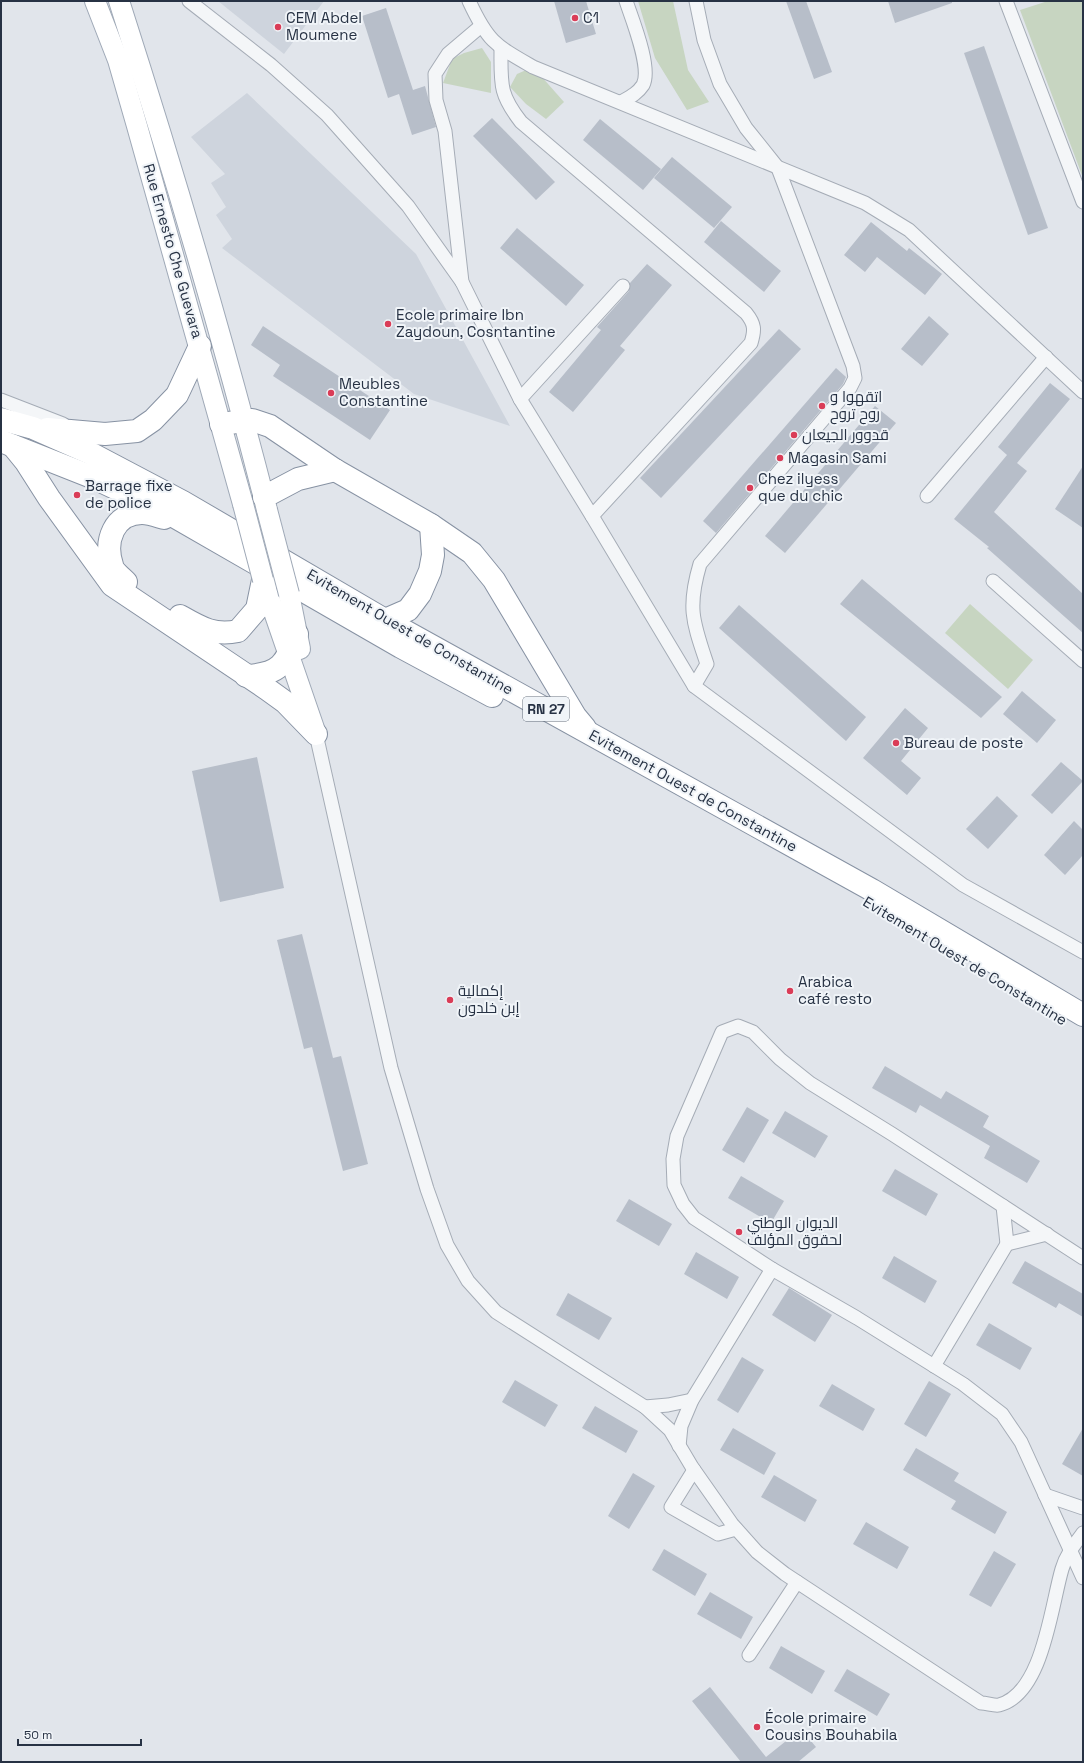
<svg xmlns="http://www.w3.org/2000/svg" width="1084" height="1763" font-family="'Space Grotesk',Cairo,sans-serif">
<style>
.built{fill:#ced4dd}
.green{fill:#c7d5c1}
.building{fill:#b7bec9}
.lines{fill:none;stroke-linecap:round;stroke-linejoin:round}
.street-casing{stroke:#a5acb6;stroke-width:15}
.primary-casing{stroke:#9fa9b7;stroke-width:22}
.highway-casing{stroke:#8792a3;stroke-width:24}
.street{stroke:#f4f6f8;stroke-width:13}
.primary{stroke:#fff;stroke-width:20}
.highway{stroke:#fff;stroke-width:22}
.primary-bridge-casing{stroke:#9fa9b7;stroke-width:22;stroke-linecap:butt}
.primary-bridge{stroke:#fff;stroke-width:20}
.poi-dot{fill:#da3c57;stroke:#f0f4f8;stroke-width:1.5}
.labels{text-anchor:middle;stroke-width:4;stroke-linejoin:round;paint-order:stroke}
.shield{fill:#f0f4f8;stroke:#636c7a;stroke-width:1}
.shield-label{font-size:14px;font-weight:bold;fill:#273244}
.poi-label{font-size:15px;fill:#273244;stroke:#f0f4f8;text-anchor:start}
.street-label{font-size:15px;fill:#273244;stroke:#f0f4f8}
</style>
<rect width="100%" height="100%" fill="#e1e5eb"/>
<g class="built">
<polygon points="218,1 324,1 284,54"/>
<polygon points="247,93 416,254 510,426 414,394 222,248 232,239 216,215 226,207 211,183 225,174 191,137"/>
</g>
<g class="green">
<polygon points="638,1 673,1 688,70 709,102 687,110 655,58"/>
<polygon points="1048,1 1083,1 1083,178 1020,10"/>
<polygon points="482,48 491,62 491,93 443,83 452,59 464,53"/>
<polygon points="533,67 564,102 546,119 526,104 510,87 517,74"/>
<polygon points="970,604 1033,660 1008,689 945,633"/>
</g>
<g class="building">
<polygon points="554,1 586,1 596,34 566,43"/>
<polygon points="786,1 806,1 832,72 814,79"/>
<polygon points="888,1 952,1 952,3 895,23"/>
<polygon points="386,8 413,90 425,86 436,127 412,135 399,94 388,98 362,16"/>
<polygon points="984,46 1048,228 1028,235 964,53"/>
<polygon points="492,118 555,182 536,200 473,136"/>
<polygon points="600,119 661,169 643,190 583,140"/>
<polygon points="672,157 732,207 714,228 654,178"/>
<polygon points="721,221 781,271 764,292 704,242"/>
<polygon points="871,222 907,251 909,248 942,274 925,295 877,257 865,272 844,255"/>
<polygon points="517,228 584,285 566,306 500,248"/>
<polygon points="647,264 672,285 620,346 625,350 573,412 549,392 601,330 597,327 629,291 630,283"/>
<polygon points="929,316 949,334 922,366 901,349"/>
<polygon points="263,326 390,410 370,440 273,376 280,365 251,345"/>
<polygon points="779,329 801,349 661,498 640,478"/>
<polygon points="836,368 846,377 843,384 716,533 703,521"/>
<polygon points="1050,383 1070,399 1017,463 1027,471 994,512 1083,594 1083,633 987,548 989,547 954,519 1007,455 998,447"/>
<polygon points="875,406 896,423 785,553 765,536"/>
<polygon points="1083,466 1083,528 1055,509"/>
<polygon points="862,579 1002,697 981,718 840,604"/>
<polygon points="739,605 866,717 846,741 719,628"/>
<polygon points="1022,691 1056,720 1037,743 1003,714"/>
<polygon points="905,708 928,728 901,761 921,778 907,795 863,758"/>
<polygon points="257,757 284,888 220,902 192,771"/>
<polygon points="1061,762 1083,781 1052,814 1031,795"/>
<polygon points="997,796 1018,816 988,849 966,829"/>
<polygon points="1074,821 1083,830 1083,855 1065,875 1044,855"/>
<polygon points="302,934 333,1058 341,1056 368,1164 343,1171 312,1047 304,1049 277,940"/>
<polygon points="885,1066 941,1099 946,1091 989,1116 983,1127 1040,1161 1027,1183 984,1158 990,1146 920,1105 916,1113 872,1088"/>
<polygon points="747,1107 769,1120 744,1163 722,1150"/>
<polygon points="785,1111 828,1136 815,1158 772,1133"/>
<polygon points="895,1169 938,1194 926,1216 882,1191"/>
<polygon points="741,1176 784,1201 771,1223 728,1198"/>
<polygon points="629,1199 672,1224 659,1246 616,1221"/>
<polygon points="696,1252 739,1277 727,1299 684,1274"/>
<polygon points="894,1256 937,1281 925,1303 882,1278"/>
<polygon points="1025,1261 1083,1294 1083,1317 1059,1303 1056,1308 1012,1283"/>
<polygon points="789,1288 832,1315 815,1342 772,1315"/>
<polygon points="568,1293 612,1318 599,1340 556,1315"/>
<polygon points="989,1323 1032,1348 1020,1370 976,1345"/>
<polygon points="742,1357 764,1370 738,1413 717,1400"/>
<polygon points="515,1380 558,1405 545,1427 502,1402"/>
<polygon points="929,1381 951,1394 926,1437 904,1424"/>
<polygon points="832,1384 875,1409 863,1431 819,1406"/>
<polygon points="595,1406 638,1431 626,1453 582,1428"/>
<polygon points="733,1428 776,1453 764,1475 720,1450"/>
<polygon points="1083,1428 1083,1476 1062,1464"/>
<polygon points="916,1448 959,1473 954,1481 1007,1512 995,1534 951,1509 956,1501 903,1470"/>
<polygon points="633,1473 655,1486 629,1529 608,1516"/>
<polygon points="774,1475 817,1500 805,1522 761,1497"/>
<polygon points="866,1522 909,1547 897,1569 853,1544"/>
<polygon points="664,1549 707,1574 695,1596 652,1570"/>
<polygon points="994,1551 1016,1564 991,1607 969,1595"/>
<polygon points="710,1592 753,1617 741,1639 697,1614"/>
<polygon points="781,1646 825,1671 812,1694 769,1668"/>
<polygon points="847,1669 890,1694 877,1716 834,1691"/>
<polygon points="710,1687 766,1757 801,1729 816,1747 798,1762 741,1762 692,1701"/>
</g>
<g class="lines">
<defs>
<g id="street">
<polyline points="189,1 271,65 327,115 408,206 462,282"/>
<path d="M469 1C488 42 495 45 533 67L865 203 909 230 1083 392"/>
<polyline points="1006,1 1083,202"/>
<polyline points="481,26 448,54 435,74 436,100 445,131 462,282 520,399 592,516 694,686 963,885 1083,952"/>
<path d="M501 49C501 84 499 94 521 122L746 313C755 324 755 330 751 343L592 516"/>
<path d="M621 102C630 97 637 94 643 85 652 68 632 19 626 1"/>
<polyline points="520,399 623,286"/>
<polyline points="1,400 63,424"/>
<polyline points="927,496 1046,357"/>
<polyline points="993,581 1083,661"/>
<path d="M694 686 707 664C693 622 687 608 700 564L850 388 855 378 853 366 778 168 746 128 720 84 704 40 696 1"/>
<path d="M316 734 391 1068 427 1189 447 1245 468 1281 496 1312 645 1407 670 1430 692 1467 732 1524 757 1552 785 1574 981 1703C987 1703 994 1706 999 1705 1043 1694 1051 1606 1062 1569 1066 1555 1074 1545 1083 1533"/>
<polyline points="1003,1206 1007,1244 1047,1234"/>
<polyline points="1083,1258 892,1134 810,1083 780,1059 753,1032 738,1026 722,1032 677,1136 673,1159 674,1185 683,1204 694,1218 772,1269 857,1318 963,1384 1002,1414 1021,1442 1083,1578"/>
<polyline points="934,1366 1007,1244"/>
<polyline points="645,1407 668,1405 692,1400"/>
<polyline points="679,1446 681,1426 692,1400 772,1269"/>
<polyline points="694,1470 671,1507 718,1534 736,1529"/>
<polyline points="1045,1495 1083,1508"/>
<polyline points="749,1655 797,1582"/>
</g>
<g id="primary">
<polyline points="95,1 118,60 137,126 243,504"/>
<path d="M119 1C173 169 223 338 267 510"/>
<polyline points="263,580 316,734"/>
<polyline points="289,594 300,649"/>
</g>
<g id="highway">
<polyline points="1,419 33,428 92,454 183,502 385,620 872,890 1083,1015"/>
<polyline points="221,424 252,420 270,426 335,470 431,525 472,553 494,580 575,716 585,728"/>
<polyline points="47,429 105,434 137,431 153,420 177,395 200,346"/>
<polyline points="1,441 92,477 170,514 401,647 492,696"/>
<polyline points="13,446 26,462 49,498 112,585 267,689 285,702 316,734"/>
<polyline points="264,497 298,479 335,470"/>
<path d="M126 582C121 577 113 571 112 565 104 541 114 513 142 513 149 513 157 516 164 518"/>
<path d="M180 616C201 628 214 636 238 631L257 609 263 580"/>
<polyline points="385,620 408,610 420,594 430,571 433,555 431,525"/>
<path d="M246 676C281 674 285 664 297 634"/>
</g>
</defs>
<use href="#street" class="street-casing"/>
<use href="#primary" class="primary-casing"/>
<use href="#highway" class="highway-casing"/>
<use href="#street" class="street"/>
<use href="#primary" class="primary"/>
<use href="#highway" class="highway"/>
<defs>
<g id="primary-bridge">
<polyline points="243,504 263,580"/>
<polyline points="267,510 289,594"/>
</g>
</defs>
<use href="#primary-bridge" class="primary-bridge-casing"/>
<use href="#primary-bridge" class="primary-bridge"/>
</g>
<g class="poi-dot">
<circle cx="575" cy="18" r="4"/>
<circle cx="278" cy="27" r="4"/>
<circle cx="388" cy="324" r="4"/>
<circle cx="331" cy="393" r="4"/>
<circle cx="822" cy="406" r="4"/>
<circle cx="794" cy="435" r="4"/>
<circle cx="780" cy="458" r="4"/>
<circle cx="750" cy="488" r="4"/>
<circle cx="77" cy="495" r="4"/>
<circle cx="896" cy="743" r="4"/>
<circle cx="790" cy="991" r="4"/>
<circle cx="450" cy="1000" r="4"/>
<circle cx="739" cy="1232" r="4"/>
<circle cx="757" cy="1727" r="4"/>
</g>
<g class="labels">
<rect class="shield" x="523" y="697" width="46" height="24" rx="3"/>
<g class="shield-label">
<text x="546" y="714">RN 27</text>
</g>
<g class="poi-label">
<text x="286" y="23">CEM Abdel<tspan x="286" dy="17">Moumene</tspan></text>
<text x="583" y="23">C1</text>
<text x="396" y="320">Ecole primaire Ibn<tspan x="396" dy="17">Zaydoun, Cosntantine</tspan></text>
<text x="339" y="389">Meubles<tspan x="339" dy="17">Constantine</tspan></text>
<text x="830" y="402">اتقهوا و<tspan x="830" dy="17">روح تروح</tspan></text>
<text x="802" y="440">قدوور الجيعان</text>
<text x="788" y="463">Magasin Sami</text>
<text x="758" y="484">Chez ilyess<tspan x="758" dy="17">que du chic</tspan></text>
<text x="85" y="491">Barrage fixe<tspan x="85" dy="17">de police</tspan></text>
<text x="904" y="748">Bureau de poste</text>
<text x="798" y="987">Arabica<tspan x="798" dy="17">café resto</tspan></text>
<text x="458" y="996">إكمالية<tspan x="458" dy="17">إبن خلدون</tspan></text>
<text x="747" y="1228">الديوان الوطني<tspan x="747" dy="17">لحقوق المؤلف</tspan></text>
<text x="765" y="1723">École primaire<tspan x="765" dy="17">Cousins Bouhabila</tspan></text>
</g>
<g class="street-label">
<text transform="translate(173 251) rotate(74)" y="5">Rue Ernesto Che Guevara</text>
<text transform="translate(410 632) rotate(30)" y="5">Evitement Ouest de Constantine</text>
<text transform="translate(693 791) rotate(29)" y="5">Evitement Ouest de Constantine</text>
<text transform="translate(965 961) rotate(31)" y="5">Evitement Ouest de Constantine</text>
</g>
</g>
<rect width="1084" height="1763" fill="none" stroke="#273244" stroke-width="4"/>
<path d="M18 1739v6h123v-6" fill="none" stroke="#273244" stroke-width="2"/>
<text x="24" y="1739" font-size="12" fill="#273244" stroke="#f0f4f8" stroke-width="3" paint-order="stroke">50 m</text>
</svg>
